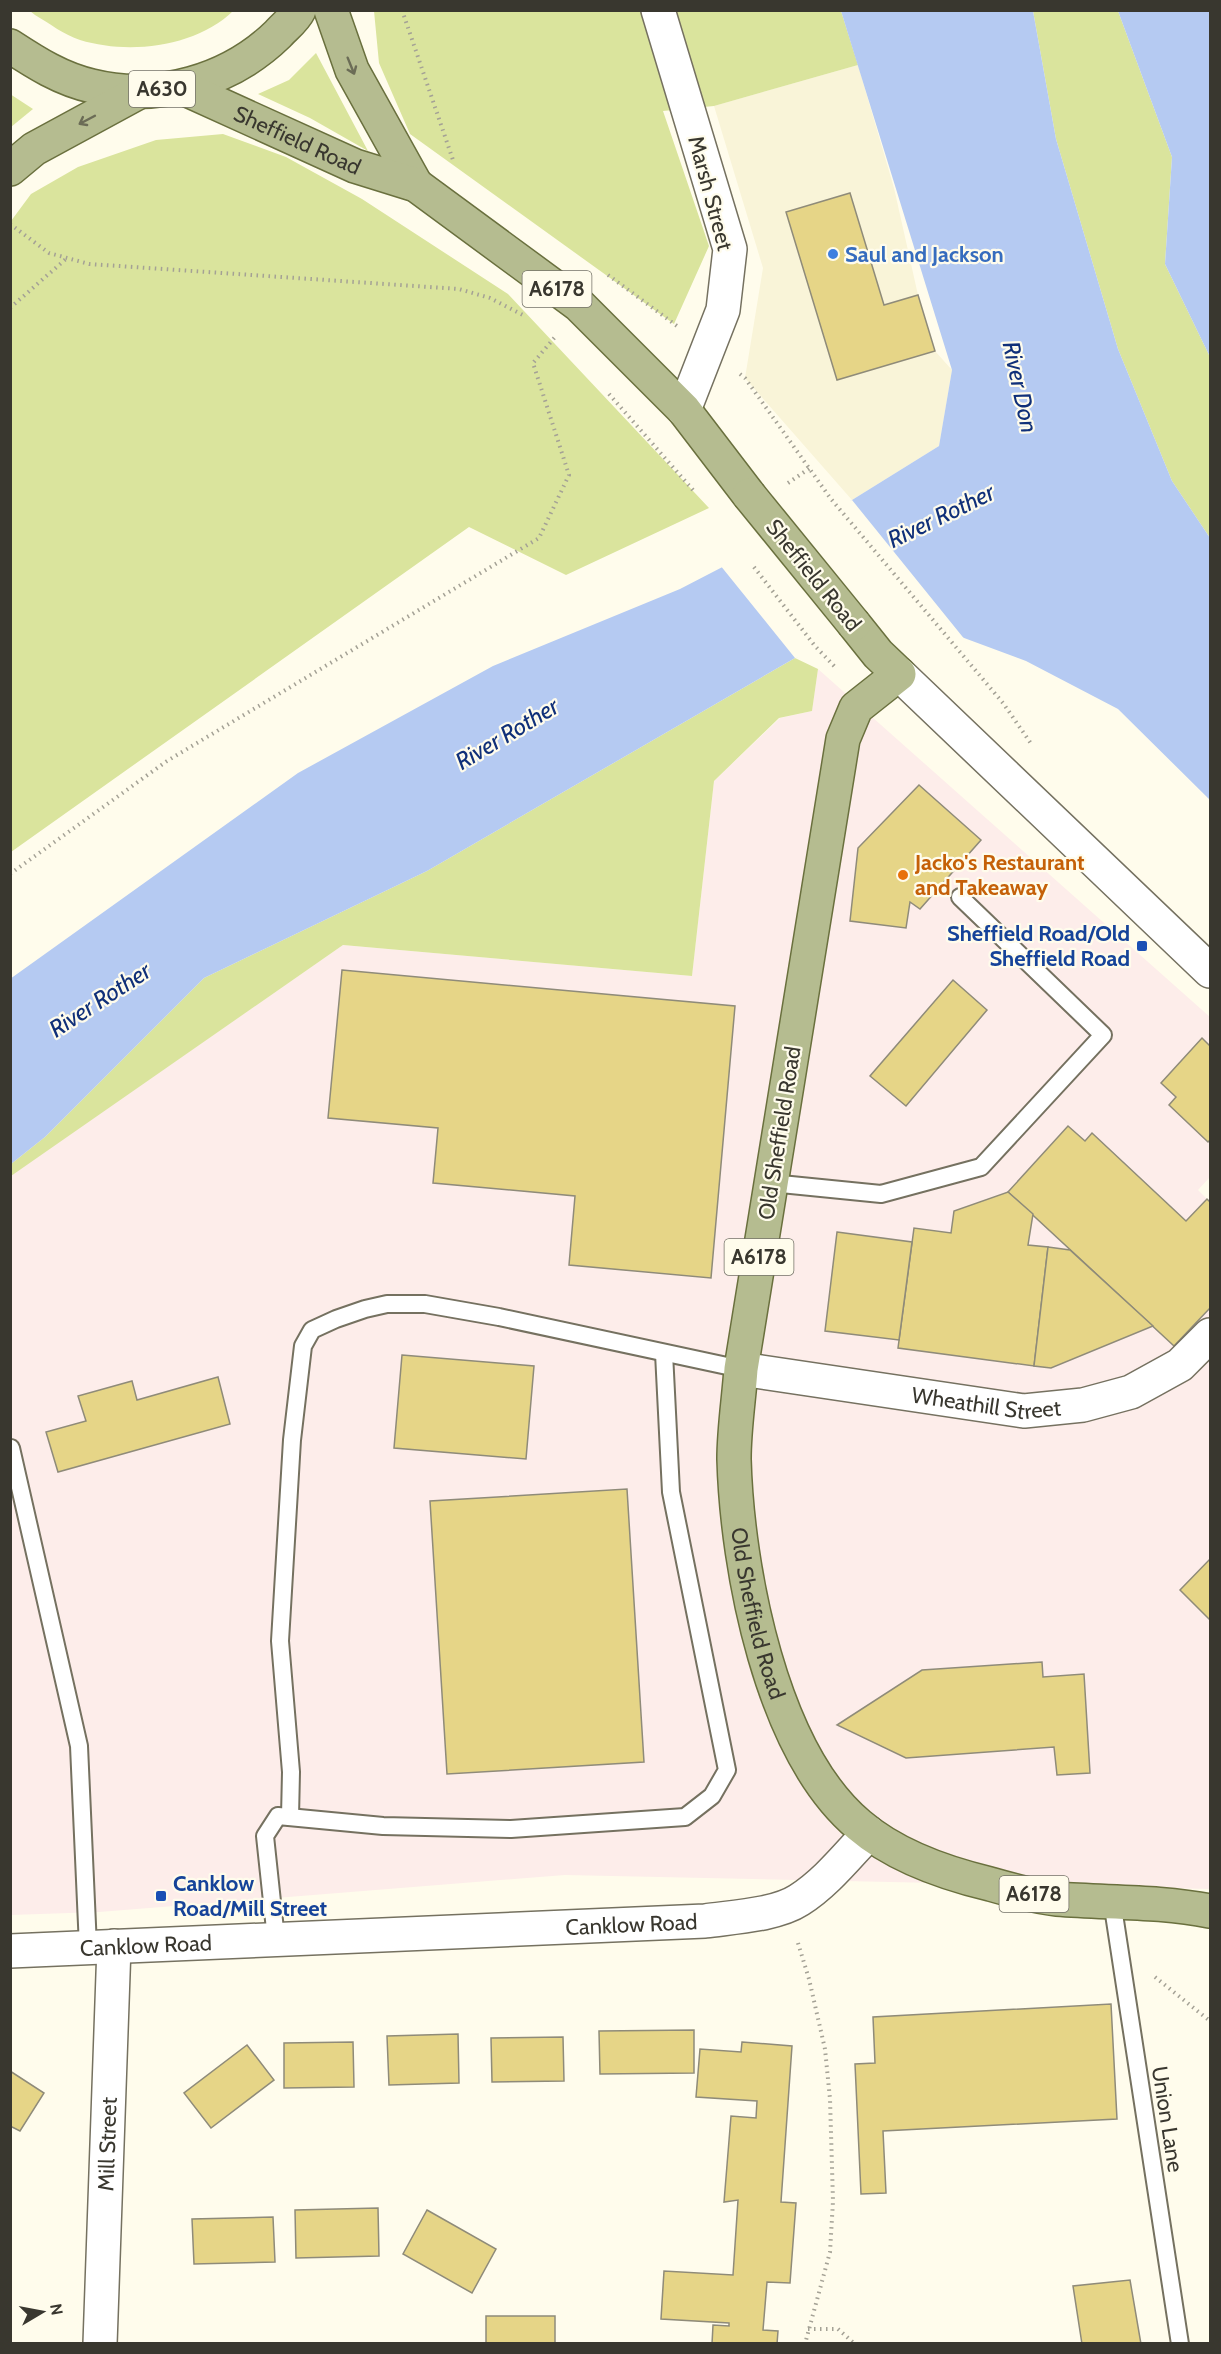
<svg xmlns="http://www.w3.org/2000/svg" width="1221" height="2354" font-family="Cabin,sans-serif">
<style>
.built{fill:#f9f4d8}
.industrial{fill:#fdedea}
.green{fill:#dae49d}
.water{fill:#b5caf2}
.pier{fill:#fffcec}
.building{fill:#e6d587;stroke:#8f8b79;stroke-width:1.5}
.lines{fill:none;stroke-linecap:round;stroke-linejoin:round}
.service-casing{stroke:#757160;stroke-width:20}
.minor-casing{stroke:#757160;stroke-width:36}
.tertiary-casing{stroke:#757160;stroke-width:36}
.primary-casing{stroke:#6a703e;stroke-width:36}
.path{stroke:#a4a195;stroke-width:4;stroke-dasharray:1.5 4.5;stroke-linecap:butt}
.service{stroke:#fff;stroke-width:16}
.minor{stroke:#fff;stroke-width:33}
.tertiary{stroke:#fff;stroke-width:33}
.primary{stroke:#b5bc90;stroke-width:33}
.primary-bridge-casing{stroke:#6a703e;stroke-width:36;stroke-linecap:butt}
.primary-bridge{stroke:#b5bc90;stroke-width:33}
.oneway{stroke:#6b6c56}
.shop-dot{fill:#3f7fe0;stroke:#fffcec;stroke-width:2}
.food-dot{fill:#e8710a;stroke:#fffcec;stroke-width:2}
.transit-dot{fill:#1a4fb4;stroke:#fffcec;stroke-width:2}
.labels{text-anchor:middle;stroke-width:4.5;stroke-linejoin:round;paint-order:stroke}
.shield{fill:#fffcec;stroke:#747268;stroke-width:1.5}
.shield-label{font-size:21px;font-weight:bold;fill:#39372f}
.street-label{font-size:22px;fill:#39372f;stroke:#fffcec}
.shop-label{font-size:22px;font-weight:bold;fill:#366cbe;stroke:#fffcec;text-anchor:start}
.food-label{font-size:22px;font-weight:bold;fill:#c56008;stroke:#fffcec;text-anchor:start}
.transit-label{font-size:22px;font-weight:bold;fill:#164399;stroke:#fffcec;text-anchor:end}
.water-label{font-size:24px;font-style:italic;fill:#103079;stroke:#fffcec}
</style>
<rect width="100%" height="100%" fill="#fffcec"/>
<polygon class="built" points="858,65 894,188 918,295 935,351 952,370 939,446 852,500 745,378 763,268 714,106"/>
<polygon class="industrial" points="818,669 1210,1017 1210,1177 1198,1190 1210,1202 1210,1889 565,1875 99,1912 11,1915 10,1176 343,945 692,976 714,781 780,718 812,711"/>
<g class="green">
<path d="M30 11H233C196 47 129 55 80 40 64 35 49 23 35 15Z"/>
<polygon points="374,11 841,11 858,65 714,106 663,111 709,246 674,324 410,134 379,63"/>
<polygon points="1033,11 1118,11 1172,157 1165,264 1210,357 1210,538 1172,481 1118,349 1056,139"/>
<polygon points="316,53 368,151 310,118 258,94 289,80"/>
<polygon points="10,94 33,109 11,127 10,127"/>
<polygon points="223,134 286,157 362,199 508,294 709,508 566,575 469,527 11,852 11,221 31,194 78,167 156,140"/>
<polygon points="795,658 818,669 812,711 779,718 714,781 692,976 343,945 11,1176 11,1164 45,1137 204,978 427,871"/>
</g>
<g class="water">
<polygon points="841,11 1033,11 1056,139 1118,349 1172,481 1210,538 1210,800 1118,709 1026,661 921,622 795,658 427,871 204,978 45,1137 11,1164 10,979 298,773 493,666 680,589 852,500 939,446 952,370"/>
<polygon points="1118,11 1210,11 1210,357 1165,264 1172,157"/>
</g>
<polygon class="pier" points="852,500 966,641 921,625 808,657 795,658 720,565 840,503"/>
<g class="building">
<polygon points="850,193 884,305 918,295 935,351 837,380 786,212"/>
<polygon points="919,785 981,840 920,909 910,902 906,928 850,921 858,848"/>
<polygon points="342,970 735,1006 711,1278 569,1265 575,1196 433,1183 438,1128 328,1118"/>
<polygon points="953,980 987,1010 906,1106 870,1076"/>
<polygon points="1202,1038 1210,1046 1210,1140 1208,1142 1169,1105 1176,1097 1161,1083"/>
<polygon points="1068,1126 1085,1141 1092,1133 1186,1221 1207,1199 1210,1202 1210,1308 1174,1346 1008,1192"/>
<polygon points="1008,1192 1033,1214 1028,1245 1048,1247 1034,1366 898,1348 914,1228 951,1233 954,1211"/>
<polygon points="837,1232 912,1242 899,1340 825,1331"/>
<polygon points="1048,1247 1070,1250 1153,1326 1051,1368 1034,1366"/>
<polygon points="402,1355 534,1366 526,1459 394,1448"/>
<polygon points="218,1377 230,1424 58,1472 46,1432 86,1421 78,1396 132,1381 137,1400"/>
<polygon points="627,1489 644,1762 447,1774 430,1501"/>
<polygon points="1210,1559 1210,1620 1180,1590"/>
<polygon points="1042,1662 1043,1677 1084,1674 1090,1773 1057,1775 1054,1747 906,1758 837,1725 922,1670"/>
<polygon points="1111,2004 1117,2119 883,2131 886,2193 861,2194 855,2064 875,2063 873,2017"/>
<polygon points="694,2030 694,2073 600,2074 599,2031"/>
<polygon points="458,2034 459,2083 389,2085 387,2036"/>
<polygon points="563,2037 564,2081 492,2082 491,2038"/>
<polygon points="353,2042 354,2087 284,2088 284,2043"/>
<polygon points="742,2042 792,2046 781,2202 796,2203 790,2283 767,2282 763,2330 778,2331 777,2344 712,2344 713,2325 729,2326 729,2323 661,2319 664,2271 733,2275 738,2200 724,2202 731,2116 756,2118 757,2101 696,2097 700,2049 741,2052"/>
<polygon points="247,2045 274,2080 211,2128 184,2093"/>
<polygon points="10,2071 44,2093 20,2131 10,2126"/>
<polygon points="378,2208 379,2256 296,2258 295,2210"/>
<polygon points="427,2210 496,2249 472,2293 403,2254"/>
<polygon points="273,2217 275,2262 194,2264 192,2219"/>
<polygon points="1130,2280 1141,2344 1082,2344 1073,2286"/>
<rect x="486" y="2316" width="69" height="28"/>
</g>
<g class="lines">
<defs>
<g id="service">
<polyline points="771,1183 881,1194 981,1167 1103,1035 960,897"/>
<polyline points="11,1448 79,1746 88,1947"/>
<polyline points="290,1817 291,1772 280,1641 292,1440 303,1346 312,1330 336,1319 365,1309 387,1304 425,1304 499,1317 741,1369"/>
<polyline points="1112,1901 1180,2344"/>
<polyline points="276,1939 265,1836 278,1816 383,1826 511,1829 685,1817 712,1796 727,1770 671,1492 664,1353"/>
</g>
<g id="minor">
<polyline points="658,10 730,249 723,310 684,410"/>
<path id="s1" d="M741 1369 1024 1411 1083 1405 1131 1392 1180 1365 1210 1335"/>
<path id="s2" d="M100 2344 114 1946"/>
</g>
<g id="tertiary">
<polyline points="899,674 1210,971"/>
<path id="s3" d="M10 1951 705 1921C733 1917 776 1915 799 1900 826 1883 847 1856 869 1833"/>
</g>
<g id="primary">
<polyline points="331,10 352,70 416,185"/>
<path d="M10 46C36 63 61 79 92 86 157 102 230 81 278 34 285 26 294 20 299 10"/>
<path id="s4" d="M181 87 355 166 416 185 579 305 684 410 749 495"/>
<polyline points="10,169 34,149 139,92"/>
<path id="s5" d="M854 624 878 654 899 674 856 708 843 739 741 1369C739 1398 734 1429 734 1459 737 1569 771 1751 859 1825 895 1856 944 1873 990 1884 1011 1890 1035 1897 1057 1899 1108 1903 1160 1901 1210 1911"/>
</g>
</defs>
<use href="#service" class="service-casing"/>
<use href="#minor" class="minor-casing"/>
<use href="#tertiary" class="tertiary-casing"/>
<use href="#primary" class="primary-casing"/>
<g class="path">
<polyline points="402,10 454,163"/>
<polyline points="10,224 49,253 89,264 459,289 490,298 523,315"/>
<polyline points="608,275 677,326"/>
<polyline points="10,308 67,258"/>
<polyline points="740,374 745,378 831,499 1003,703 1032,745"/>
<polyline points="609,394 693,490"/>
<polyline points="788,483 810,468"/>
<polyline points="754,567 815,646 836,668"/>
<polyline points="10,874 167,761 539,538 569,475 533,363 555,337"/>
<polyline points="798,1943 809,1979 825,2049 830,2099 833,2201 830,2252 805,2344"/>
<polyline points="1155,1977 1210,2021"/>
<polyline points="808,2329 838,2329 855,2344"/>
</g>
<use href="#service" class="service"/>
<use href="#minor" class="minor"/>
<use href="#tertiary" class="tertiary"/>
<use href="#primary" class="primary"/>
<defs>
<polyline id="primary-bridge" points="749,495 854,624"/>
</defs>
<use href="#primary-bridge" class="primary-bridge-casing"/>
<use href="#primary-bridge" class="primary-bridge"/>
</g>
<defs><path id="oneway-shaft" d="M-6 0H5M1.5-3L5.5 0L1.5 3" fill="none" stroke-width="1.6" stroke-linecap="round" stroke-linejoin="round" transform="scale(1.5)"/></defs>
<g class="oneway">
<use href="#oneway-shaft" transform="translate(351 66) rotate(68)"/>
<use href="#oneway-shaft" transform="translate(87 120) rotate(152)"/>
</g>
<circle class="shop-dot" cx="833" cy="254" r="6"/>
<circle class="food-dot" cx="903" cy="875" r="6"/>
<g class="transit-dot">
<rect x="1136" y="940" width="12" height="12" rx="3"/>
<rect x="155" y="1890" width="12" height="12" rx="3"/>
</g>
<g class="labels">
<g class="shield">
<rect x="129" y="71" width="66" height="36" rx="4.5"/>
<rect x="522.5" y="271" width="69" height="36" rx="4.5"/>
<rect x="724.5" y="1239" width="69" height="36" rx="4.5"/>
<rect x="999.5" y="1876" width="69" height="36" rx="4.5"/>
</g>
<g class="shield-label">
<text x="162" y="96">A630</text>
<text x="557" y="296">A6178</text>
<text x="759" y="1264">A6178</text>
<text x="1034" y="1901">A6178</text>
</g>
<g class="street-label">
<text dy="8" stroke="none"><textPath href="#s4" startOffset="128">Sheffield Road</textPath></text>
<text transform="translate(711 193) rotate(75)" y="8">Marsh Street</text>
<text transform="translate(814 575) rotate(51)" y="8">Sheffield Road</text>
<text transform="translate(779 1133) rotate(-81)" y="8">Old Sheffield Road</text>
<text dy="8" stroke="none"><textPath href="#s1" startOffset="248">Wheathill Street</textPath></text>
<text dy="8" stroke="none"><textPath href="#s5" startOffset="1041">Old Sheffield Road</textPath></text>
<text dy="8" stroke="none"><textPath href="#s3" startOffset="622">Canklow Road</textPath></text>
<text dy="8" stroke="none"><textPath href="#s3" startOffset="136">Canklow Road</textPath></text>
<text transform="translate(1168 2119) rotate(81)" y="8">Union Lane</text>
<text dy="8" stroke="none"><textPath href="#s2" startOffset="200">Mill Street</textPath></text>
</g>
<g class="shop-label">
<text x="845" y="262">Saul and Jackson</text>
</g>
<g class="food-label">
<text x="915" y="870">Jacko's Restaurant<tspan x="915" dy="25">and Takeaway</tspan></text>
</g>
<g class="transit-label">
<text x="1130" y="941">Sheffield Road/Old<tspan x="1130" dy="25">Sheffield Road</tspan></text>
<text x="173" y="1891" text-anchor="start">Canklow<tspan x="173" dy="25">Road/Mill Street</tspan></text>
</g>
<g class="water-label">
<text transform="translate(1020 387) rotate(78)" y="8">River Don</text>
<text transform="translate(941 516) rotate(-26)" y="8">River Rother</text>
<text transform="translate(507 734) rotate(-31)" y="8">River Rother</text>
<text transform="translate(100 1000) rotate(-33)" y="8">River Rother</text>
</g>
</g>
<rect width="1221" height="2354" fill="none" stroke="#39372f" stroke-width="24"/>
<g transform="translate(42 2312) rotate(80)" stroke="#fffcec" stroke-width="4.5" paint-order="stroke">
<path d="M0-4.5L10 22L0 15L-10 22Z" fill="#39372f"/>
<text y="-9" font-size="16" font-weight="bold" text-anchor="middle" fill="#39372f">N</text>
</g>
</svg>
